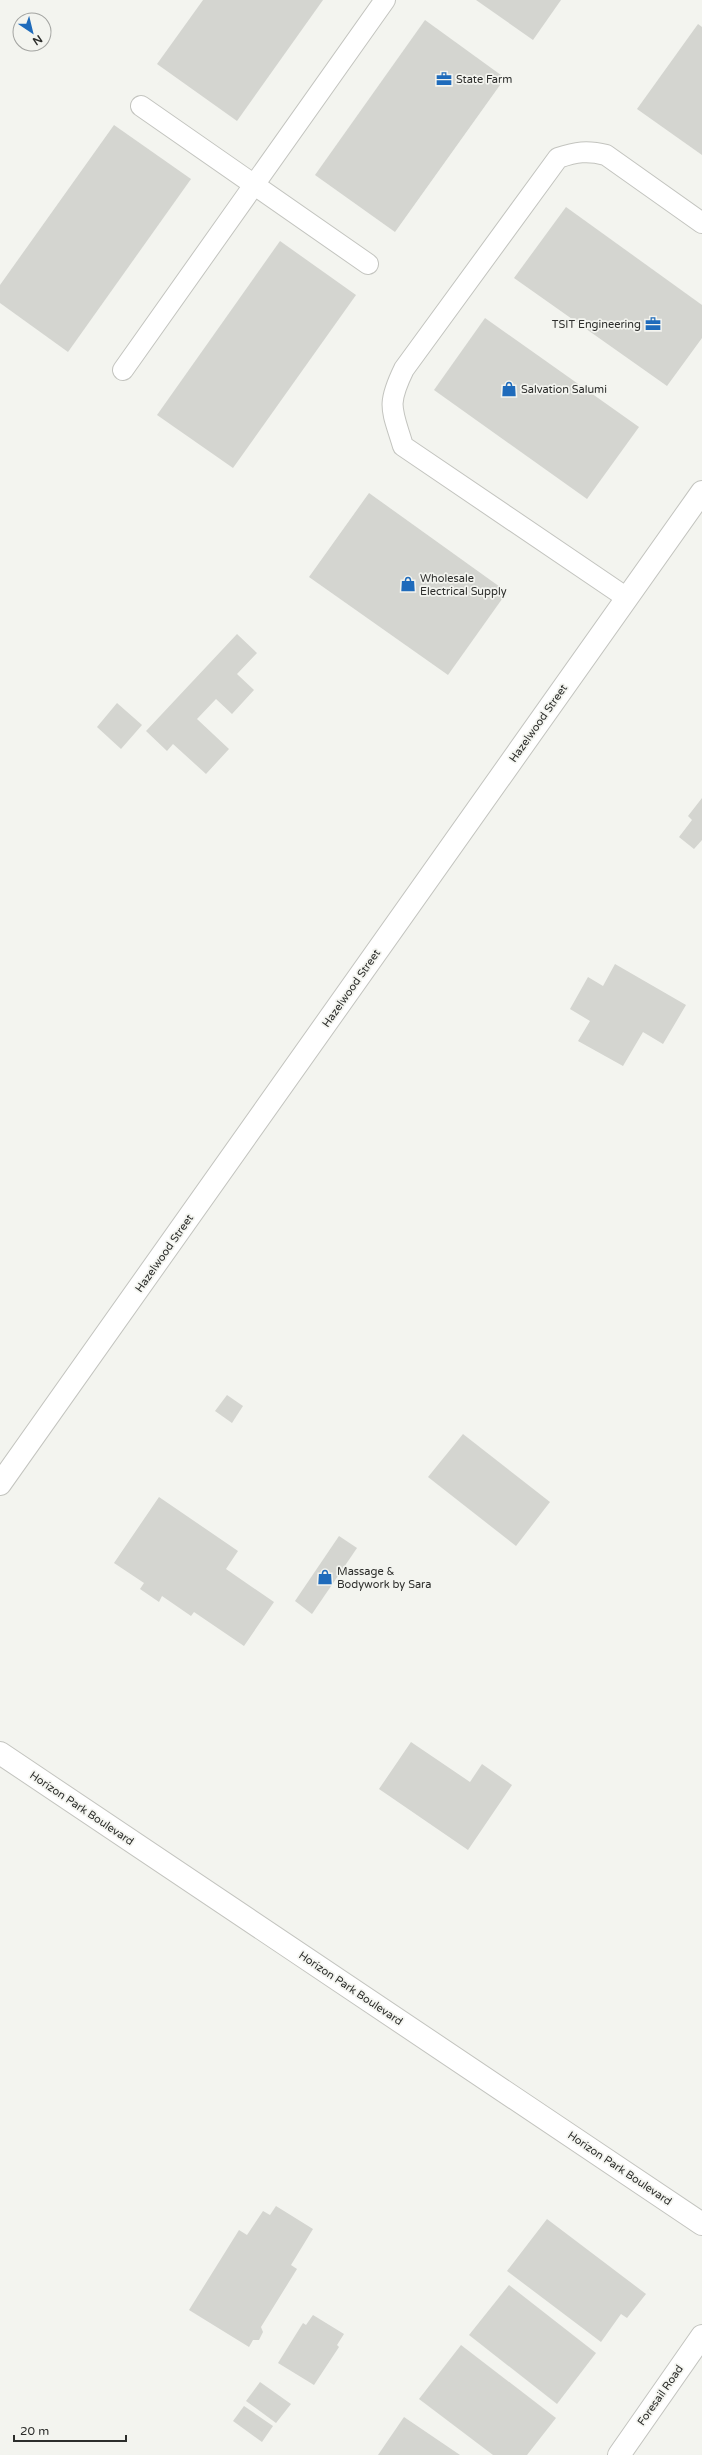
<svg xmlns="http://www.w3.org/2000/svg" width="702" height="2455" font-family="'Varela Round',sans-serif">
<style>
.building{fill:#d4d5d0}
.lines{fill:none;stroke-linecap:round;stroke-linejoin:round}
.service-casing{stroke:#c3c4bf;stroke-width:22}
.minor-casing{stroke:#c3c4bf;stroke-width:24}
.tertiary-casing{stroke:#c3c4bf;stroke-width:24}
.service{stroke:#fff;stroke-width:20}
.minor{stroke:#fff;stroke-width:22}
.tertiary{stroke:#fff;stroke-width:22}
.labels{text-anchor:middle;stroke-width:3.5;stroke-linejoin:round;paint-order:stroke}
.poi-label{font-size:11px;fill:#2c2d2b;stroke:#f3f4ef;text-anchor:start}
.street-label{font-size:11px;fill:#2c2d2b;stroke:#f3f4ef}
</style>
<rect width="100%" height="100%" fill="#f3f4ef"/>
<g class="building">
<polygon points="203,0 323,0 237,121 157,64"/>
<polygon points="476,0 561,0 533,40"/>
<polygon points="425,20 505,78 395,232 315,175"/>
<polygon points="698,24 702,27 702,155 637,109"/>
<polygon points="114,125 191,179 68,352 0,303 0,285"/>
<polygon points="566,207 702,305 702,338 667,386 514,278"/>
<polygon points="280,241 356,295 233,468 157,415"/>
<polygon points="485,318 639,427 587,499 434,390"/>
<polygon points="369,493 507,592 448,675 309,577"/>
<polygon points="237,634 257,653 237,674 254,690 232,714 216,699 197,719 229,749 206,774 173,744 167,751 146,731"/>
<polygon points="117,703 142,725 121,749 97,727"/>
<polygon points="702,798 702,840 694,849 679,837 692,820 688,816"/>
<polygon points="615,964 686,1005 663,1044 643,1032 623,1066 578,1041 590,1021 570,1009 588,977 603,986"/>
<polygon points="227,1395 243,1406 232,1423 215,1411"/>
<polygon points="463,1434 550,1502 516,1546 428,1477"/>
<polygon points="159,1497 238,1551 226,1569 274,1602 244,1646 194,1612 191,1616 162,1596 159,1602 140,1589 144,1583 114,1563"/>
<polygon points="339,1536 357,1548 312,1614 295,1601"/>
<polygon points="411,1742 470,1782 482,1764 512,1785 468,1850 379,1789"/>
<polygon points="276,2206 313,2229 291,2265 297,2269 261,2327 263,2332 259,2340 253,2340 249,2347 189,2310 239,2230 247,2235 263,2211 270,2215"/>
<polygon points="547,2219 646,2294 627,2318 621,2314 601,2342 507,2271"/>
<polygon points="509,2285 596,2353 557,2404 469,2335"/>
<polygon points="313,2315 344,2334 337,2345 339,2347 314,2385 278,2363 303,2323 306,2325"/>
<polygon points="461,2345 556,2418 527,2455 493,2455 419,2399"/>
<polygon points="260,2382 291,2404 276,2423 246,2401"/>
<polygon points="244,2406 273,2426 262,2442 233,2421"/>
<polygon points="404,2417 460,2455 378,2455"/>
</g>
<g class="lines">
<defs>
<g id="service">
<polyline points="141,106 368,264"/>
<polyline points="123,370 385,0"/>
<path d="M627 598 403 446C392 409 386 406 404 369L558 158C576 152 587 150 606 155L702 223"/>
</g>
<g id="minor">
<polyline points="0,1484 702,492"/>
<polyline points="619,2455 702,2336"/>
</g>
<polyline id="tertiary" points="0,1753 702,2224"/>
</defs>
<use href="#service" class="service-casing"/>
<use href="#minor" class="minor-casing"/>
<use href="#tertiary" class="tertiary-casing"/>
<use href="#service" class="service"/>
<use href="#minor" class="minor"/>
<use href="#tertiary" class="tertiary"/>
</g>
<defs>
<symbol id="office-bare" viewBox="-9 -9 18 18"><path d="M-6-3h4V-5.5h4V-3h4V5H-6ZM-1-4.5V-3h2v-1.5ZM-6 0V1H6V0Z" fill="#1f6bbb" stroke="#f3f4ef" stroke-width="2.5" paint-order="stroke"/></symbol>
<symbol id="shop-bare" viewBox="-9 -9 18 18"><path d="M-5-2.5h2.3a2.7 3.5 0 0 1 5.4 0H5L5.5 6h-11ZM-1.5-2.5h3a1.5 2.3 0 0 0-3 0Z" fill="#1f6bbb" stroke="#f3f4ef" stroke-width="2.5" paint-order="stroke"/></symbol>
</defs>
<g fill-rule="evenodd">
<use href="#office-bare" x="433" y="68" width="22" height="22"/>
<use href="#office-bare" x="642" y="313" width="22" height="22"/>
<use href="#shop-bare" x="498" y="378" width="22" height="22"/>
<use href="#shop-bare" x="397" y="573" width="22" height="22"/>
<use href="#shop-bare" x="314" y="1566" width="22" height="22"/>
</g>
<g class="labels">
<g class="poi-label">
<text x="456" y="83">State Farm</text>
<text x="641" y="328" text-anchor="end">TSIT Engineering</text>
<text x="521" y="393">Salvation Salumi</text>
<text x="420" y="582">Wholesale<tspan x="420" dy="13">Electrical Supply</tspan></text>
<text x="337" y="1575">Massage &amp;<tspan x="337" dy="13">Bodywork by Sara</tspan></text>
</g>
<g class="street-label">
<text transform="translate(538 723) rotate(-55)" y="4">Hazelwood Street</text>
<text transform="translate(351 988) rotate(-55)" y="4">Hazelwood Street</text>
<text transform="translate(164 1253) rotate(-55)" y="4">Hazelwood Street</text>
<text transform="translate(82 1808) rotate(34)" y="4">Horizon Park Boulevard</text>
<text transform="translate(351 1988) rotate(34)" y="4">Horizon Park Boulevard</text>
<text transform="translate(620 2168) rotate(34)" y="4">Horizon Park Boulevard</text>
<text transform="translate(660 2395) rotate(-55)" y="4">Foresail Road</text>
</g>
</g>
<g transform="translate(32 32) rotate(145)"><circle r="19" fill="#f3f4ef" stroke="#a3a4a1"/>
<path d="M0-3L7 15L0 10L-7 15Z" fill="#1f6bbb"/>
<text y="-6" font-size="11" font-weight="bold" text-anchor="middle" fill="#2c2d2b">N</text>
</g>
<path d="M14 2435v6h112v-6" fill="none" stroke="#2c2d2b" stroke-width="2"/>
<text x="20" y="2435" font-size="12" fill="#2c2d2b" stroke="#f3f4ef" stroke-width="3" paint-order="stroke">20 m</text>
</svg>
